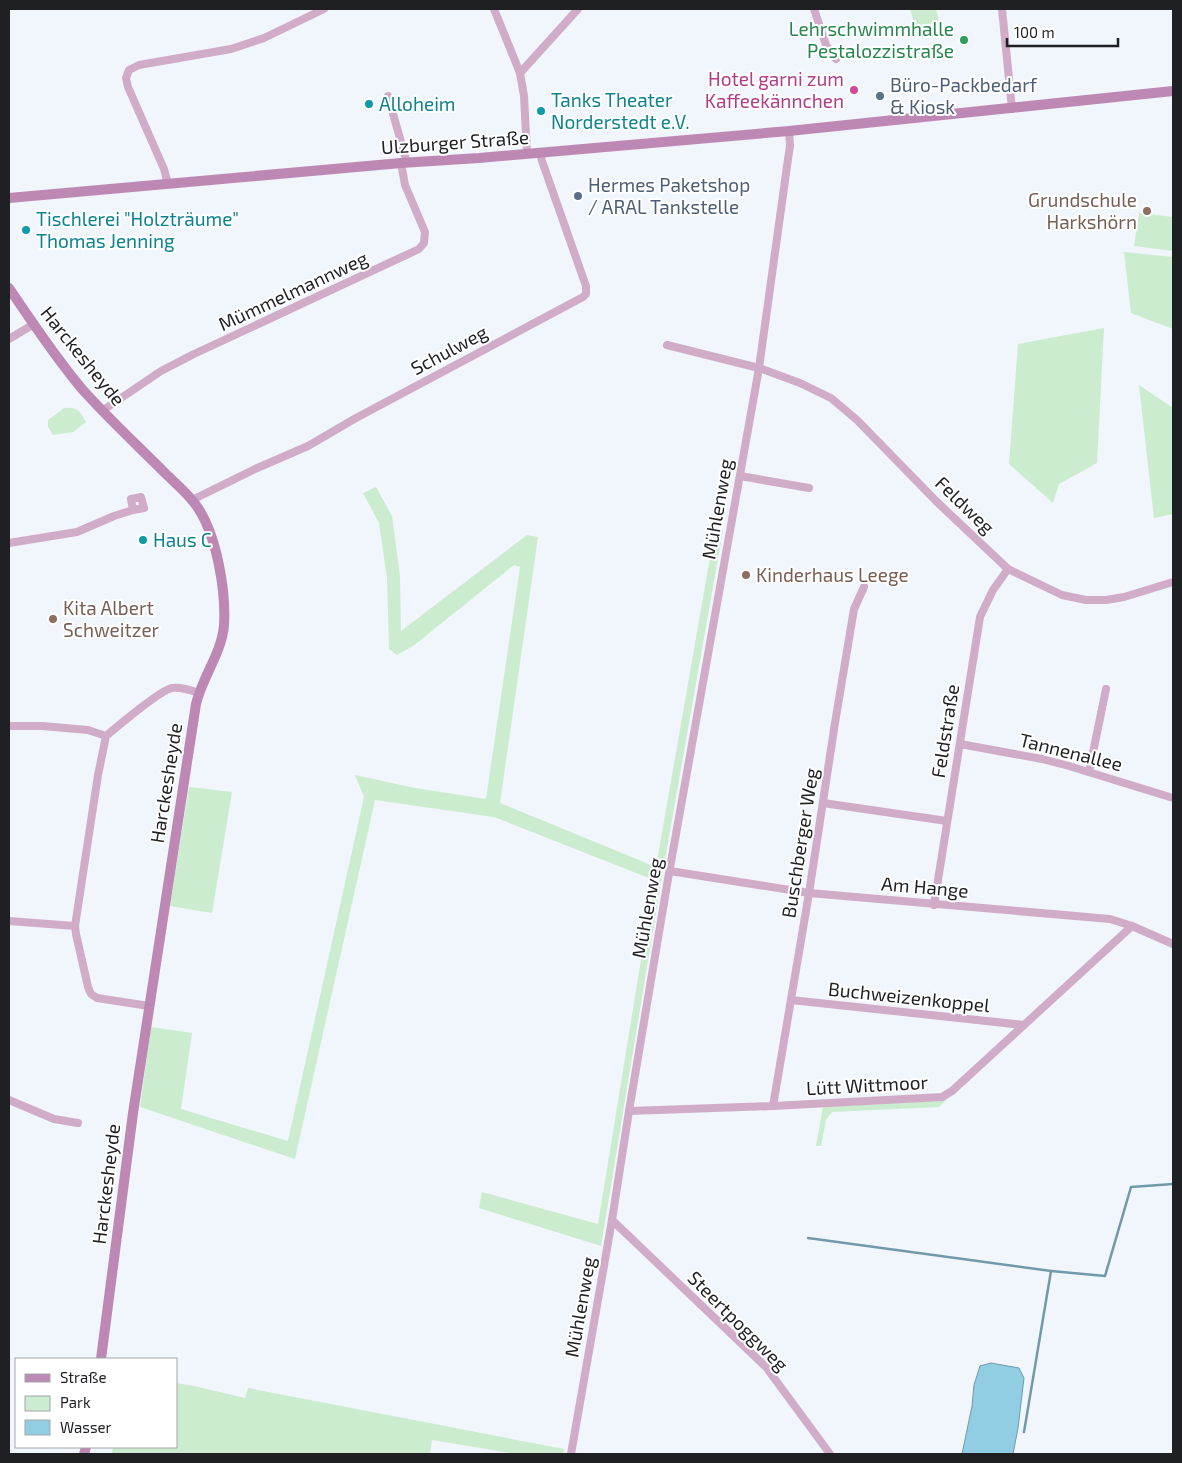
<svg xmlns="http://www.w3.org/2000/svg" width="1182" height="1463" font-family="'Exo 2',sans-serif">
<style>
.green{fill:#cbecce}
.water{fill:#92cee3;stroke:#709aa9}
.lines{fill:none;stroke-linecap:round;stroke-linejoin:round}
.stream{stroke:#709aa9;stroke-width:2.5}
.minor{stroke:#d1acc9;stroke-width:8}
.secondary{stroke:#bd88b4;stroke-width:10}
.leisure-dot{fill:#2e9e5b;stroke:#fff;stroke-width:2}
.hotel-dot{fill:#d1479c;stroke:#fff;stroke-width:2}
.service-dot{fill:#5c6f8a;stroke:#fff;stroke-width:2}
.culture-dot{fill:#0f9aa8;stroke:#fff;stroke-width:2}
.education-dot{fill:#8d6e63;stroke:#fff;stroke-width:2}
.labels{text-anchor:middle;stroke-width:4;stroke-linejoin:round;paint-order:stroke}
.leisure-label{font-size:19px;fill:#27864d;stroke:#fff;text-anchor:end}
.hotel-label{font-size:19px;fill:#b23c85;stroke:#fff;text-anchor:end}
.service-label{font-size:19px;fill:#4e5e75;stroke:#fff;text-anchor:start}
.culture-label{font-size:19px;fill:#0d838f;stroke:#fff;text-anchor:start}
.street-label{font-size:19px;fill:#1f2023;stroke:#fff}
.education-label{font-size:19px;fill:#785e54;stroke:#fff;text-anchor:start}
</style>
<rect width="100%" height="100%" fill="#f1f5fc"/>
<g class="green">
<polygon points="910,9 936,9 939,21 916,28"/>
<polygon points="1139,213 1173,217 1173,251 1134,246"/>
<polygon points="1124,252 1173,257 1173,329 1131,313"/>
<polygon points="1104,328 1097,463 1059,484 1053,503 1009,464 1018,344"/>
<polygon points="1139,385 1173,408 1173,514 1154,518"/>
<path d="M64 408C77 407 80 411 86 422L73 432 53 435 48 427V420Z"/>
<polygon points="376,487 392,516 400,576 401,631 527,535 538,537 500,803 656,867 715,529 723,530 661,882 601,1246 479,1208 482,1192 598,1224 654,880 494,817 375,800 295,1159 140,1107 151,1027 192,1033 181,1109 288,1141 364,797 355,775 415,788 486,799 520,567 514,565 413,646 397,655 389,649 387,578 379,523 363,493"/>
<polygon points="189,787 232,792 212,913 170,906"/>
<polygon points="946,1100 939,1107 832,1112 826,1120 821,1146 816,1146 823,1107"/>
<polygon points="176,1383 194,1386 245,1398 248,1388 564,1449 563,1454 516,1454 432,1440 430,1454 112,1454 113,1447 176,1447"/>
</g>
<polygon class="water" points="991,1363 1019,1368 1024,1378 1018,1428 1013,1454 962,1454 972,1406 974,1385 980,1366"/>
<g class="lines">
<g class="stream">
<polyline points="808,1238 1051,1271"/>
<polyline points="1024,1432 1051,1271 1105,1276 1131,1187 1173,1184"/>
</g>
<g class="minor">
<polyline points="494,9 520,73 524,96 527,154"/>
<polyline points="814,9 826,45 836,59"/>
<polyline points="1002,9 1012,109"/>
<polyline points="520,73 578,9"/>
<polyline points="388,96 407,163"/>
<polyline points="168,184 164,169 128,87 126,78 129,70 139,65 231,49 264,38 324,9"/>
<polyline points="9,339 34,324"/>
<polyline points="667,345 759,368 800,383 831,398 857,420 937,502 1008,569 1062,595 1086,600 1106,600 1124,597 1173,582"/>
<polyline points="102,411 161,371 194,354 419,249 424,243 425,232 405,185 401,163"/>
<polyline points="740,476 809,488"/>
<polygon points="141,497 144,508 133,510 131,499"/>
<polyline points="192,500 255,469 308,446 356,418 583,297 586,294 586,286 542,161 540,153"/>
<polyline points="9,543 77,532 114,516 133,510"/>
<polyline points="9,726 42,726 88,730 106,736"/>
<polyline points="960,744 1042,759 1069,766 1173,798"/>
<polyline points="1089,772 1106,689"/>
<polyline points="823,803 947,821"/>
<polyline points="670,871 809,893 1110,919 1132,926 1173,944"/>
<polyline points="934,905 980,617 993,590 1008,569"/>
<polyline points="9,921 75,926"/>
<polyline points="791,1000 1024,1025"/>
<path d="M149 1006 97 998 91 994 88 987 76 934 75 926 98 775 106 736C118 726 160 690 172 688 181 687 190 690 199 693"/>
<polyline points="9,1100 54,1119 78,1123"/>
<polyline points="773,1106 809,893 835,723 854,609 864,587"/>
<polyline points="629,1111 773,1106 942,1097 952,1091 1132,926"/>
<polyline points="612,1220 766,1367 830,1454"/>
<polyline points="571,1454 612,1220 629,1111 668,879 759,368 788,159 790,146 789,131"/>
</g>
<g class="secondary">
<polyline points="9,198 401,163 479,158 789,131 1173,91"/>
<path d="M9 288C32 322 55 357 82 389 108 418 137 445 165 473 176 484 189 494 198 508 217 537 226 591 224 625 222 653 202 677 196 704L133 1113 101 1359"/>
<polyline points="84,1454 86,1447"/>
</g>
</g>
<circle class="leisure-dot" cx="964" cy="40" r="5"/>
<circle class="hotel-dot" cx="854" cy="90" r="5"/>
<g class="service-dot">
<circle cx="880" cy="96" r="5"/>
<circle cx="578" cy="196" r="5"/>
</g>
<g class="culture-dot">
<circle cx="369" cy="104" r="5"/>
<circle cx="541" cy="111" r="5"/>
<circle cx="26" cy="230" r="5"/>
<circle cx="143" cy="540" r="5"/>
</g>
<g class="education-dot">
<circle cx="1147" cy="211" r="5"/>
<circle cx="746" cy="575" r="5"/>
<circle cx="53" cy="619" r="5"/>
</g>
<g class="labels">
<g class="leisure-label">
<text x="954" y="36">Lehrschwimmhalle<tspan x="954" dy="22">Pestalozzistraße</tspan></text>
</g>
<g class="hotel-label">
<text x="844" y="86">Hotel garni zum<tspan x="844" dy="22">Kaffeekännchen</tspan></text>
</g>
<g class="service-label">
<text x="890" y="92">Büro-Packbedarf<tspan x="890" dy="22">&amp; Kiosk</tspan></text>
<text x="588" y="192">Hermes Paketshop<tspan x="588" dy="22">/ ARAL Tankstelle</tspan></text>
</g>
<g class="culture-label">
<text x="551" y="107">Tanks Theater<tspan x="551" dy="22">Norderstedt e.V.</tspan></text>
<text x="379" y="111">Alloheim</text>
<text x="36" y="226">Tischlerei "Holzträume"<tspan x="36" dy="22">Thomas Jenning</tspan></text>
<text x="153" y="547">Haus C</text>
</g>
<g class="street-label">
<text transform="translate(455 142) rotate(-4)" y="7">Ulzburger Straße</text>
<text transform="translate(293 291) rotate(-25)" y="7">Mümmelmannweg</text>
<text transform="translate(449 350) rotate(-28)" y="7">Schulweg</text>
<text transform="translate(83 356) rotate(51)" y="7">Harckesheyde</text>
<text transform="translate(965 505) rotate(44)" y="7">Feldweg</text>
<text transform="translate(717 509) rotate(-80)" y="7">Mühlenweg</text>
<text transform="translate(945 731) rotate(-81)" y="7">Feldstraße</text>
<text transform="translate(1071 752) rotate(14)" y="7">Tannenallee</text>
<text transform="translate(166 783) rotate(-81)" y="7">Harckesheyde</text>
<text transform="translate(800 843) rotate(-81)" y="7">Buschberger Weg</text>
<text transform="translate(925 887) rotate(5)" y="7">Am Hange</text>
<text transform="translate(647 908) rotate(-80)" y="7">Mühlenweg</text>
<text transform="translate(909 997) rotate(6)" y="7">Buchweizenkoppel</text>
<text transform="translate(867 1085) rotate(-3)" y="7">Lütt Wittmoor</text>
<text transform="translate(106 1184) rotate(-83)" y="7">Harckesheyde</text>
<text transform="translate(580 1307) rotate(-80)" y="7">Mühlenweg</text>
<text transform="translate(738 1321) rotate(45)" y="7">Steertpoggweg</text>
</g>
<g class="education-label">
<text x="1137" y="207" text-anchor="end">Grundschule<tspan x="1137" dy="22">Harkshörn</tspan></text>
<text x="756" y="582">Kinderhaus Leege</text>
<text x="63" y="615">Kita Albert<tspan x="63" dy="22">Schweitzer</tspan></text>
</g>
</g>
<rect width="1182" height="1463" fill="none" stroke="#1f2023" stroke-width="20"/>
<rect x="15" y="1358" width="162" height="90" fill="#ffffff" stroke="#a5a6a7"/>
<rect x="25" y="1374" width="25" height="8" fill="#bd88b4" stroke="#a5a6a7"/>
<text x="60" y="1383" font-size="15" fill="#1f2023">Straße</text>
<rect x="25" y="1396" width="25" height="15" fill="#cbecce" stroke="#a5a6a7"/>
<text x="60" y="1408" font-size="15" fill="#1f2023">Park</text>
<rect x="25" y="1420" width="25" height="15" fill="#92cee3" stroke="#a5a6a7"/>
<text x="60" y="1433" font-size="15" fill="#1f2023">Wasser</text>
<path d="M1007 38v8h111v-8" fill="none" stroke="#1f2023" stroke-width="2.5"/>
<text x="1014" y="38" font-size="15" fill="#1f2023" stroke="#ffffff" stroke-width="4" paint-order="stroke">100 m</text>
</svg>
